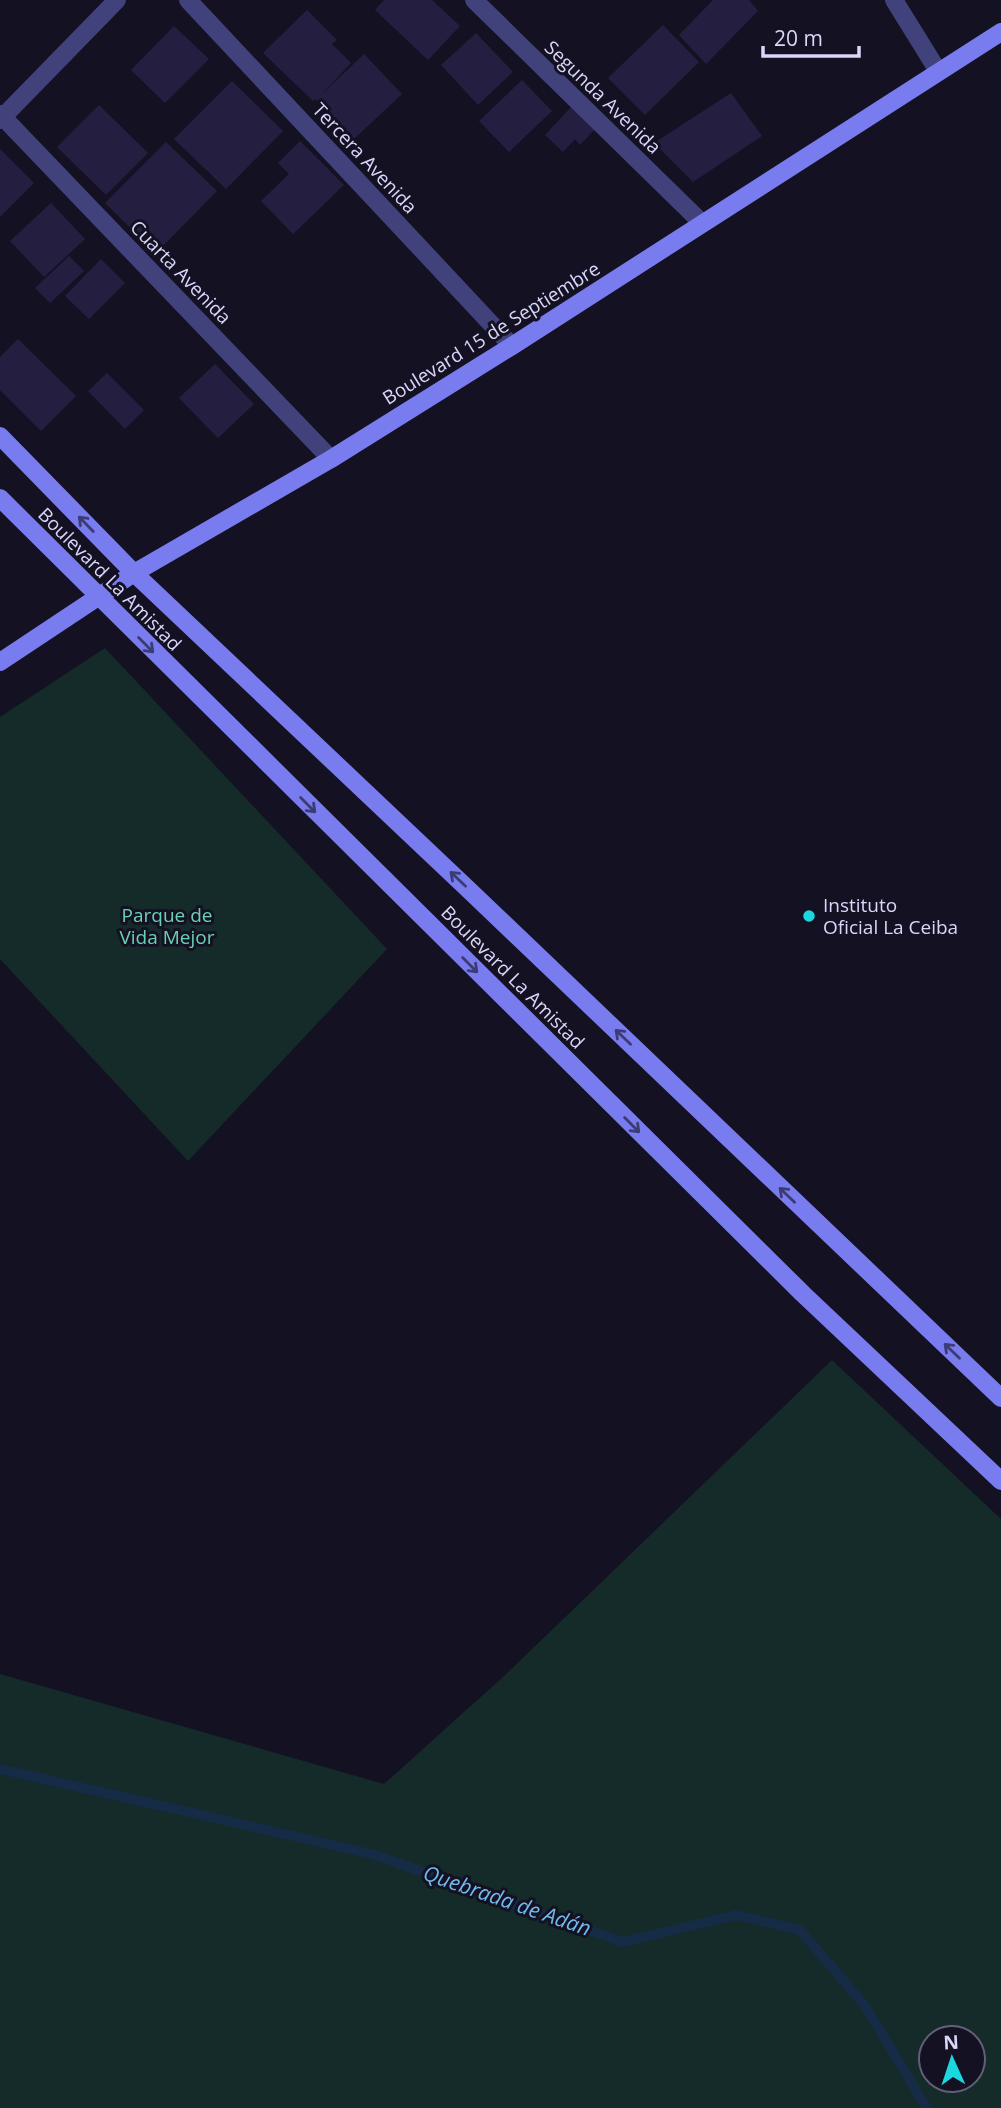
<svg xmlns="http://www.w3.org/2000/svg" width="1001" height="2108" font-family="'Open Sans',sans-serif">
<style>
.green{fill:#142b29;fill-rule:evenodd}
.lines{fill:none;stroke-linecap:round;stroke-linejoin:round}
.stream{stroke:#162b46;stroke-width:10}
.building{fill:#241f40}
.street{stroke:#41427b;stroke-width:18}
.secondary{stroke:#797cee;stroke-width:18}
.oneway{stroke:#3c3c74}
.poi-dot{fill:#1cd6e0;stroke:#131122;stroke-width:2.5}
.labels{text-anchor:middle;stroke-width:6;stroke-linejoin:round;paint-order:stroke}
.street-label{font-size:19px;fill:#d9d6fa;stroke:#131122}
.poi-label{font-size:19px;fill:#d9d6fa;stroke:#131122;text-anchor:start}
.park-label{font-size:19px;fill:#6bd1b3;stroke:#131122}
.water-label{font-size:21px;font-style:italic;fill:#71baed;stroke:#131122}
</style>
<rect width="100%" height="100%" fill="#131122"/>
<g class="green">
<polygon points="105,648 387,949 188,1161 0,959 0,717"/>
<path d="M832 1360 1001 1519V2108H0V1674L384 1784 504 1676ZM973 2038V2080H931V2038Z"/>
</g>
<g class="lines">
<polyline class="stream" points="0,1769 372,1854 623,1942 736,1915 800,1930 865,2006 927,2108"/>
</g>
<g class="building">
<polygon points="384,0 432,0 460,26 428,60 375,10"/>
<polygon points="713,0 749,0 758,11 706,64 679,35"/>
<polygon points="307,10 337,40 332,44 351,63 322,94 364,54 402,94 354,139 316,99 313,101 263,53"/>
<polygon points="663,25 699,62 645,115 608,78"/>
<polygon points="174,26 209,59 165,103 131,70"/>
<polygon points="476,33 513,72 478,105 441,65"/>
<polygon points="522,80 552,111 509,152 479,121"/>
<polygon points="232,81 283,131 226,189 174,139"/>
<polygon points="731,93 762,136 693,182 654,143"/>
<polygon points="99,105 148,153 106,195 57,147"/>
<polygon points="573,105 597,127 580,145 575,139 563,152 545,135"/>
<polygon points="300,141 344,185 293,234 261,201 289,174 278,163"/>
<polygon points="166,142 217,191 156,253 105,203"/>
<polygon points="0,149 34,183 0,217"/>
<polygon points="51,203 85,239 44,277 10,241"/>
<polygon points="69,256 84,271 50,303 35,288"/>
<polygon points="101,259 125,283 89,319 65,296"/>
<polygon points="18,339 76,396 41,431 0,390 0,357"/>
<polygon points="215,364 254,404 218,438 179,398"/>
<polygon points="107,373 144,410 125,429 88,391"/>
</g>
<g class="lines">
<g class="street">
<polyline points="188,0 512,346"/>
<polyline points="474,0 702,223"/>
<polyline points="894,0 938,71"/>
<polyline points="0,114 331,459"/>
<polyline points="0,120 117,0"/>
</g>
<g class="secondary">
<polyline points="0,436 134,573 470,891 1001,1398"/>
<polyline points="0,498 803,1294 1001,1481"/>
<polyline points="0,662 134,573 331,459 512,346 1001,32"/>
</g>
</g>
<defs><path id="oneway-shaft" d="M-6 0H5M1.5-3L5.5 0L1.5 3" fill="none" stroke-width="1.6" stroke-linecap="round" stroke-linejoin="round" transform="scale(1.75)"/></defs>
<g class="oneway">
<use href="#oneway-shaft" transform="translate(86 524) rotate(-134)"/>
<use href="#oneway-shaft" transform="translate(146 645) rotate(45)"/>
<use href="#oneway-shaft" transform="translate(308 805) rotate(45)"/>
<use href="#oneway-shaft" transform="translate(458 879) rotate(-137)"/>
<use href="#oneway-shaft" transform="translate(470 965) rotate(45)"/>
<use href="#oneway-shaft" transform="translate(623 1037) rotate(-136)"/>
<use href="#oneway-shaft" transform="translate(632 1125) rotate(45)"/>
<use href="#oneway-shaft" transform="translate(787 1195) rotate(-136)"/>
<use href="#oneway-shaft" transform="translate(952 1351) rotate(-136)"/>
</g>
<circle class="poi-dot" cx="809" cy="916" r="7"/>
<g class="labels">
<g class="street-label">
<text transform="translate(603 97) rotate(44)" y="7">Segunda Avenida</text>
<text transform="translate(365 158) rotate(47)" y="7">Tercera Avenida</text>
<text transform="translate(181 272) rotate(46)" y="7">Cuarta Avenida</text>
<text transform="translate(491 333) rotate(-32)" y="7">Boulevard 15 de Septiembre</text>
<text transform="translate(110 579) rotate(45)" y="7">Boulevard La Amistad</text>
<text transform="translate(513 977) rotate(45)" y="7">Boulevard La Amistad</text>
</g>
<g class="poi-label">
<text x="823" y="912">Instituto<tspan x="823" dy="22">Oficial La Ceiba</tspan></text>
</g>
<g class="park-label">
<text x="167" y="922">Parque de<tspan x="167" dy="22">Vida Mejor</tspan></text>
</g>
<g class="water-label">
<text transform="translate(507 1901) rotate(19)" y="7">Quebrada de Adán</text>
</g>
</g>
<g transform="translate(952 2059) rotate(357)"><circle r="33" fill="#131122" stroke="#626078" stroke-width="2"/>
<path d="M0-5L12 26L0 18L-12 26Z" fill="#1cd6e0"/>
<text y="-10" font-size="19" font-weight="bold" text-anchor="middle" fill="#d9d6fa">N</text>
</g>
<path d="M763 46v10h96v-10" fill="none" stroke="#d9d6fa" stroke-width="3.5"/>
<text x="774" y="46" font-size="21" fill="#d9d6fa" stroke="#131122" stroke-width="5" paint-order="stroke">20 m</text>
</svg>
